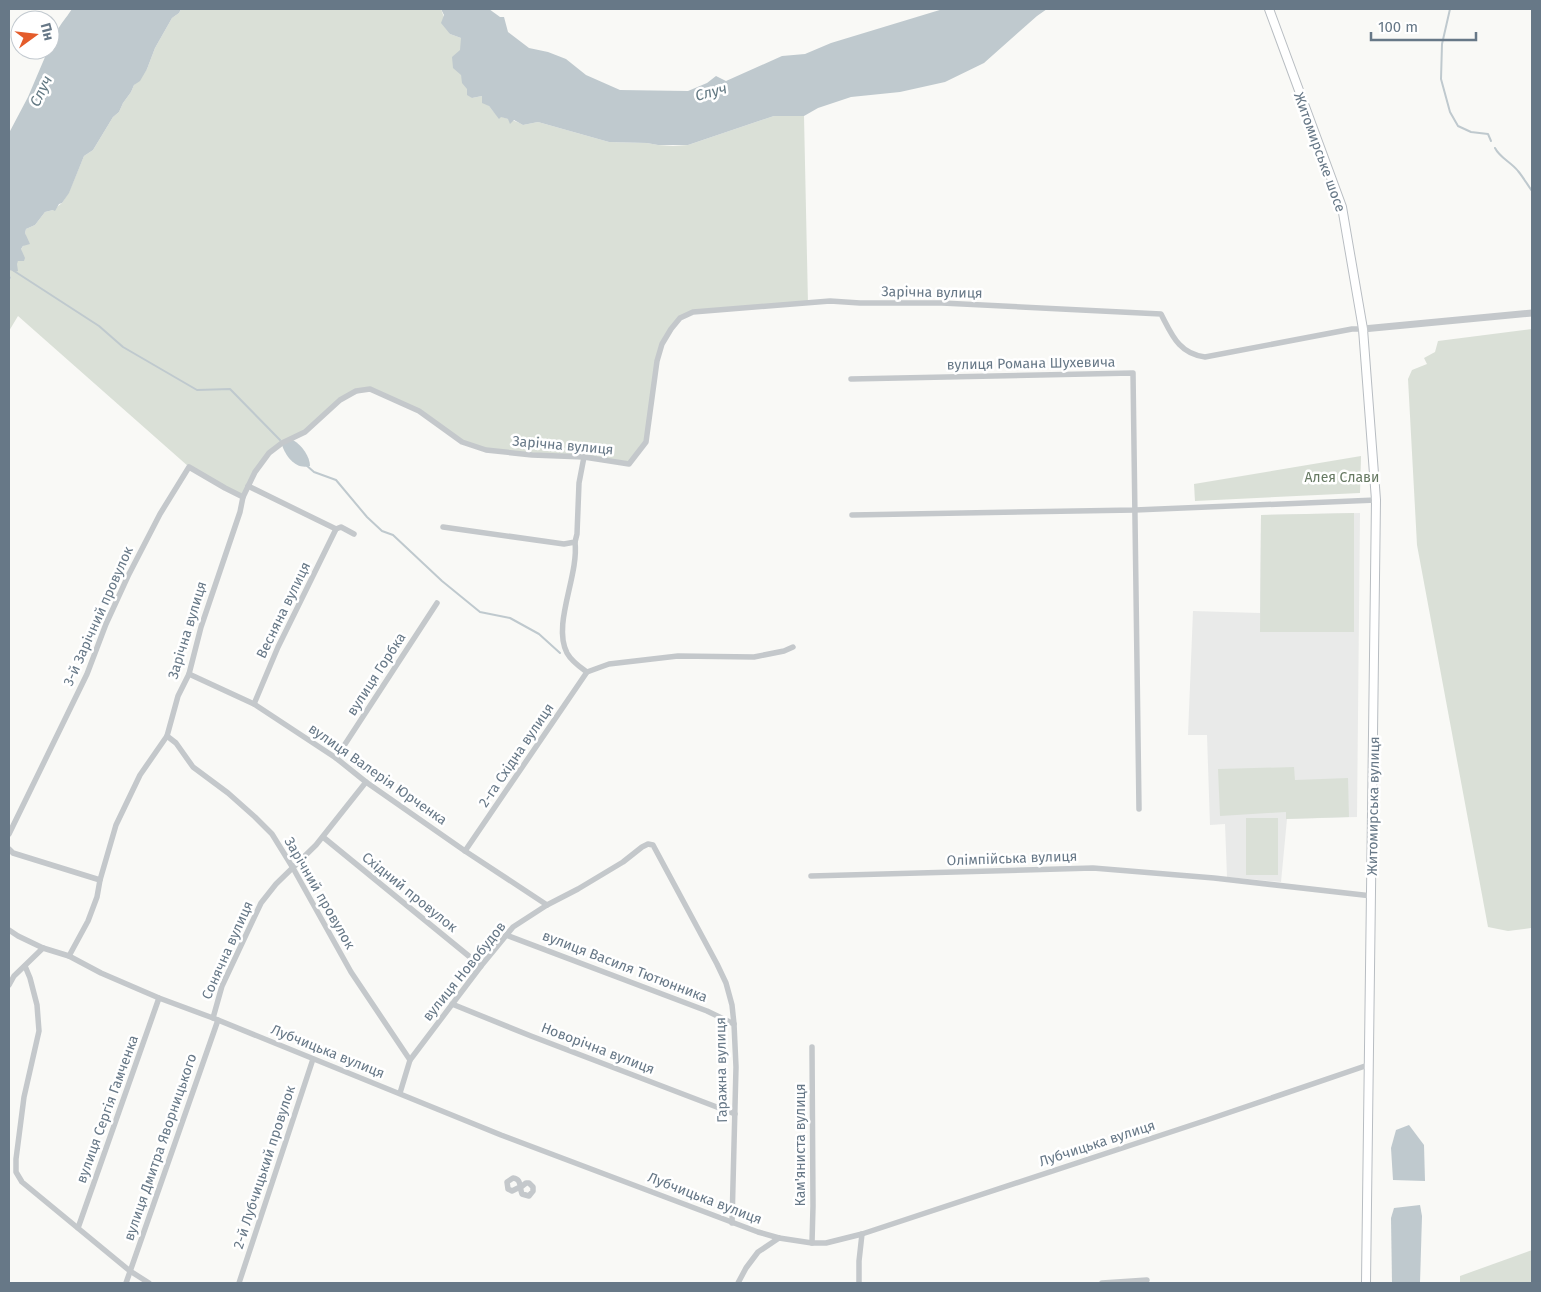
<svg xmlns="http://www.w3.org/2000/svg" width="1541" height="1292" font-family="'Fira Sans',sans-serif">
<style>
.built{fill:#e9eae9}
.green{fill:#dae0d7}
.water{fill:#bfc9ce}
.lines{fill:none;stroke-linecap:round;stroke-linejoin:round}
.stream{stroke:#bfc9ce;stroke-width:2}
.secondary-casing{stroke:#b8bdc2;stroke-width:10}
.minor{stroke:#c4c8cb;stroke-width:5.5}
.tertiary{stroke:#c4c8cb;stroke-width:7}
.secondary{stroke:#fff;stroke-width:8}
.labels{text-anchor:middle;stroke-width:5;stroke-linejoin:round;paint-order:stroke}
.street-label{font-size:14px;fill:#677887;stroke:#fff}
.park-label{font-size:14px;fill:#667962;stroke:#fff}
.water-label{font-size:15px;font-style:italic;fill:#637983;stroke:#fff}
</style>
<rect width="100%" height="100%" fill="#f9f9f6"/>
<polygon class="built" points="1360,513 1357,817 1287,819 1281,882 1227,877 1225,824 1210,825 1207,735 1188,735 1193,611 1260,613 1261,515"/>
<g class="green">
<path d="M181 9H441L450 34 461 38V75L472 98 482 96C486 101 490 108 494 112 503 120 515 119 523 125L538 122 609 142 647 143 658 145 673 146 688 145 774 116H804L808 304 693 312 680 318 662 344 646 442 629 464 486 450 462 442 419 411 369 389 340 400 305 432 269 453 243 497 189 467 18 316 9 331V281L11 278 9 272 18 261 22 260 21 249 27 241 25 233 26 229 35 225 45 212 53 210 62 203 69 192 84 156 93 150 113 117 119 112 123 103 131 92 134 85 147 69 155 48 172 18 179 13Z"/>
<polygon points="1532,329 1532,930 1531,928 1508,931 1488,927 1417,545 1408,379 1412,370 1427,364 1424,358 1435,352 1438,341"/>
<polygon points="1361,456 1360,493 1195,501 1194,484"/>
<polygon points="1354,513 1354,632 1260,632 1261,515"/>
<polygon points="1294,767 1295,780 1348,778 1349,817 1286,819 1286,812 1220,816 1218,769"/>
<rect x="1246" y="818" width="32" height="57"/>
<polygon points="1532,1250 1532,1283 1460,1283 1460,1276"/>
</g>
<g class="water">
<path d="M72 9H181L179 13 172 18 155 48 147 69 140 81 134 85 131 92 123 103 119 112 113 117 93 150 84 156 69 193 62 203 59 204 55 211 53 210 45 212 35 225 26 229 25 233 30 244 23 246 21 249 25 258 24 261H18L17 264 18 271 15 272 11 270 9 272 11 278 9 281V133L28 97 48 50H50C50 36 65 20 72 9Z"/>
<polygon points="441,9 489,9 500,17 504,17 508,32 529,48 548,52 566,59 586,75 620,90 688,91 707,83 716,76 726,81 782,56 805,54 831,43 943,9 1047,9 1037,16 984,63 945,82 900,92 851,97 818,108 804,116 774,116 688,145 658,145 647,143 609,142 538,122 523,125 514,120 510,124 508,119 501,117 499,119 489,106 482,103 482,96 472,98 467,95 467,89 462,83 461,75 453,68 452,57 460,50 461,38 450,34 441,23 444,15"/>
<path d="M293 440C302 445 310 457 310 466 296 470 286 457 282 445Z"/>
<polygon points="1409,1125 1424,1145 1425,1181 1393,1180 1391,1148 1396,1130"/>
<polygon points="1420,1205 1422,1216 1420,1283 1392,1283 1391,1218 1394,1208"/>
</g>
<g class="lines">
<g class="stream">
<polyline points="1450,9 1442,44 1441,79 1450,112 1458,126 1471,132 1488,134 1491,141"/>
<path d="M1495 148C1500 158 1511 162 1518 171 1523 177 1527 184 1532 191"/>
<polyline points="11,269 99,326 123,347 197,390 230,389 280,440"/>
<polyline points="306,465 314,472 336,480 367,517 382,531 393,535 442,581 480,612 510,618 539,634 560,653"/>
</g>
<defs>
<polyline id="secondary" points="1269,9 1342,207 1363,329 1376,500 1366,1283"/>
</defs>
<use href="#secondary" class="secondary-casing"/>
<g class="minor">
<polyline points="851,379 1133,373 1139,809"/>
<polyline points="248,486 336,529"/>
<polyline points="852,515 1135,510 1376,500"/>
<polyline points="443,527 564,544 575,542 577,534 579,483 584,457"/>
<path d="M575 542C579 576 552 624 567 653 572 662 580 667 587 672"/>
<polyline points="189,674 254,704 336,758 366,782 465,851 547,905"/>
<polyline points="254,704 278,647 336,529 341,527 354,534"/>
<polyline points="167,736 176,743 193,767 228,793 255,817 272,834 293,868 351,972 410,1060"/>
<polyline points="336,758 437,603"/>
<polyline points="9,834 87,674 106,624 128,576 160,514 189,467 225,488 243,497"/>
<polyline points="323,837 481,966"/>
<polyline points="9,849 13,853 100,880"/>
<polyline points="465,851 587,672 609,664 678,656 754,657 784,651 793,647"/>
<polyline points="811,876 1093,868 1214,878 1372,896"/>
<polyline points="9,930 18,936 43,948 69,956 101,973 159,998 213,1018 501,1135 758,1232 779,1238 812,1243 826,1243 862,1234 1207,1120 1368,1065"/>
<polyline points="506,935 707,1011 734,1024"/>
<path d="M69 956 88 921 97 897 100 880 116 825 140 775 167 736 178 696 189 674 201 627 240 512 243 497 255 472 269 453 282 443 305 432 340 400 356 391 370 389 419 411 462 442 486 450 532 455 584 457 629 464 646 442 657 361 662 344 671 329 680 318 693 312 830 301 860 303H942L1161 314C1172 335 1179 354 1205 357L1352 329H1363"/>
<polyline points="25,966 30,978 37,1005 39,1031 24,1097 16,1159 16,1172 22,1182 130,1271 149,1283"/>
<polyline points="9,985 14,976 43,948"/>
<polyline points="452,1004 531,1036 735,1114"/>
<polyline points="213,1018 222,986 261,903 276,884 316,845 366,782"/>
<polyline points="400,1093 410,1060 481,966 513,927 547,905 578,889 623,862 642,847 648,844 653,845 717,964 726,983 732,1005 734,1024 736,1067 732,1223"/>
<path d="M520 1187 512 1191 508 1189 507 1182 513 1178C522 1179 519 1187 522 1194L529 1196 533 1191V1187L529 1183H526L521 1187"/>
<polyline points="78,1228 159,998"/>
<polyline points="812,1243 813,1206 812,1047"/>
<polyline points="126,1283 218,1020"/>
<polyline points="239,1283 313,1059"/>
<polyline points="738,1283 746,1268 758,1252 779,1238"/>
<polyline points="859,1283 859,1261 862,1234"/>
<polyline points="1102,1283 1147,1280"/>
</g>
<polyline class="tertiary" points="1363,329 1532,313"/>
<use href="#secondary" class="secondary"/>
</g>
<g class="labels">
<g class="street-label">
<text transform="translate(1320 152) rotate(70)" y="5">Житомирське шосе</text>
<text transform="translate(932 292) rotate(1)" y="5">Зарічна вулиця</text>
<text transform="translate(1031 363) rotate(-1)" y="5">вулиця Романа Шухевича</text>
<text transform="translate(563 445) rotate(5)" y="5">Зарічна вулиця</text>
<text transform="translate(283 610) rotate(-64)" y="5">Весняна вулиця</text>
<text transform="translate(98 616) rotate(-66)" y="5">3-й Зарічний провулок</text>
<text transform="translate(187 630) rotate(-73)" y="5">Зарічна вулиця</text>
<text transform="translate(376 674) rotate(-57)" y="5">вулиця Горбка</text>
<text transform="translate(516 755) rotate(-56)" y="5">2-га Східна вулиця</text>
<text transform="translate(378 774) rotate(35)" y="5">вулиця Валерія Юрченка</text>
<text transform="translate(1373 806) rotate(-89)" y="5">Житомирська вулиця</text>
<text transform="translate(1012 858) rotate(-2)" y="5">Олімпійська вулиця</text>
<text transform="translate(410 892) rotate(39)" y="5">Східний провулок</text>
<text transform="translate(320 893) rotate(60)" y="5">Зарічний провулок</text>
<text transform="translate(227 950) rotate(-66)" y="5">Сонячна вулиця</text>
<text transform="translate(625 966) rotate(21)" y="5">вулиця Василя Тютюнника</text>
<text transform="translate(464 971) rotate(-51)" y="5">вулиця Новобудов</text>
<text transform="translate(598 1048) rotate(21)" y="5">Новорічна вулиця</text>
<text transform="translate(328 1051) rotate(22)" y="5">Лубчицька вулиця</text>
<text transform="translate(721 1070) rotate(-91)" y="5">Гаражна вулиця</text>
<text transform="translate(107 1109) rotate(-70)" y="5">вулиця Сергія Гамченка</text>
<text transform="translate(1097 1143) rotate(-18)" y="5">Лубчицька вулиця</text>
<text transform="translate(800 1145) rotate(-90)" y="5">Кам'яниста вулиця</text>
<text transform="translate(160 1147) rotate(-71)" y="5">вулиця Дмитра Яворницького</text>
<text transform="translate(264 1167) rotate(-72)" y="5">2-й Лубчицький провулок</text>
<text transform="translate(705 1198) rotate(21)" y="5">Лубчицька вулиця</text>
</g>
<g class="park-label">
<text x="1342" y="482">Алея Слави</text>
</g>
<g class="water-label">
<text transform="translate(41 91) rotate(-64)" y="5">Случ</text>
<text transform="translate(711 92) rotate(-15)" y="5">Случ</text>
</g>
</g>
<rect width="1541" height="1292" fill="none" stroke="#677887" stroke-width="20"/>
<g transform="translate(35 35) rotate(75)"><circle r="24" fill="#ffffff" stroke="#c2c9cf"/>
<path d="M0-4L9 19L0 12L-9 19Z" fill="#e45c2b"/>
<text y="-8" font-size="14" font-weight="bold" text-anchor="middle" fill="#677887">Пн</text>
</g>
<path d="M1371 32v8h105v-8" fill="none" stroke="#677887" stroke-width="2.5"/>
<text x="1378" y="32" font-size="15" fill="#677887" stroke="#ffffff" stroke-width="4" paint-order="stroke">100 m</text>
</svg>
